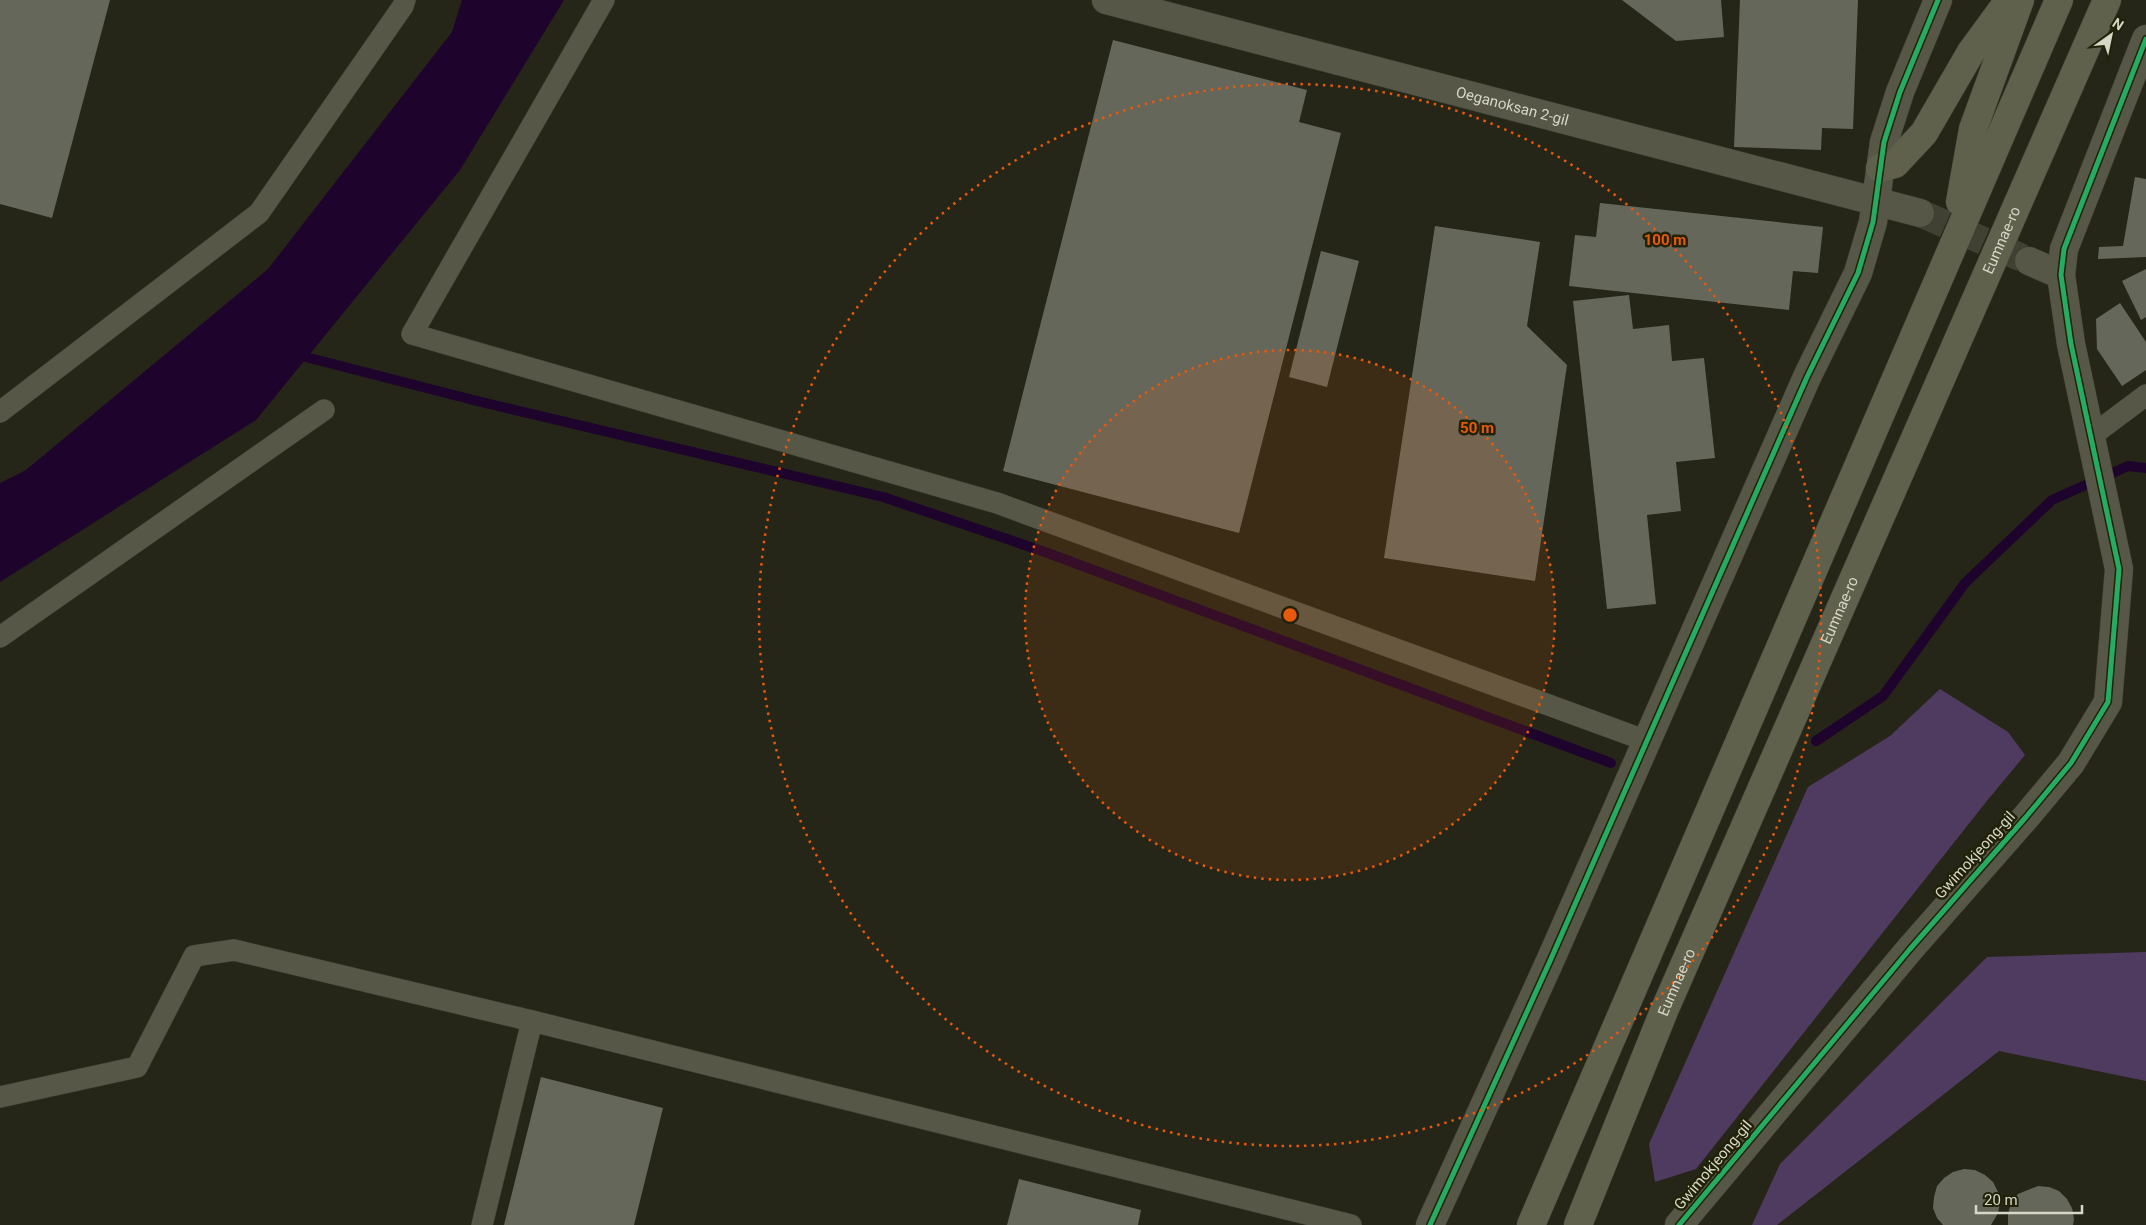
<svg xmlns="http://www.w3.org/2000/svg" width="2146" height="1225" font-family="Roboto,sans-serif">
<style>
.green{fill:#4f3b60}
.water{fill:#1e042d}
.lines{fill:none;stroke-linecap:round;stroke-linejoin:round}
.stream{stroke:#1e042d;stroke-width:10}
.building{fill:#66675b}
.street-tunnel{stroke:#404132;stroke-width:28;stroke-dasharray:28 14;stroke-linecap:butt}
.lane-casing{stroke:#404135;stroke-width:22}
.street-casing{stroke:#404135;stroke-width:29}
.secondary-casing{stroke:#404135;stroke-width:29}
.lane{stroke:#565747;stroke-width:21}
.street{stroke:#565747;stroke-width:28}
.secondary{stroke:#60614d;stroke-width:28}
.cycleway-casing{stroke:#212208;stroke-width:8}
.cycleway{stroke:#26ab63;stroke-width:5}
.ring{fill:none;stroke:#e8590c;stroke-width:2.5;stroke-dasharray:2.5 5}
.labels{text-anchor:middle;stroke-width:5;stroke-linejoin:round;paint-order:stroke}
.street-label{font-size:15px;fill:#d6d7c7;stroke:#212208}
.centre{fill:#e8590c;stroke:#212208;stroke-width:2.5}
.ring-label{font-size:15px;text-anchor:middle;font-weight:bold;fill:#e8590c;stroke:#212208;stroke-width:5;stroke-linejoin:round;paint-order:stroke}
</style>
<rect width="100%" height="100%" fill="#252618"/>
<g class="green">
<polygon points="1940,689 2008,732 2025,755 1986,802 1696,1169 1655,1182 1649,1144 1808,787 1890,736"/>
<polygon points="2146,952 2146,1081 1999,1051 1777,1225 1752,1225 1780,1164 1987,957"/>
</g>
<polygon class="water" points="462,0 564,0 460,170 256,420 0,582 0,483 26,470 268,269 452,32"/>
<g class="lines">
<g class="stream">
<polyline points="294,354 477,401 883,497 1045,552 1611,763"/>
<polyline points="1816,741 1883,696 1965,583 2052,500 2128,466 2146,468"/>
</g>
</g>
<g class="building">
<polygon points="0,0 110,0 52,218 0,204"/>
<polygon points="1622,0 1721,0 1724,37 1676,41"/>
<polygon points="1740,0 1858,0 1853,129 1822,128 1821,150 1734,147"/>
<polygon points="1113,40 1307,90 1299,122 1341,133 1239,533 1003,471"/>
<polygon points="2135,177 2146,179 2146,257 2098,259 2099,247 2123,246"/>
<polygon points="1600,203 1823,227 1818,273 1793,271 1789,310 1569,286 1575,235 1596,237"/>
<polygon points="1435,226 1540,242 1527,326 1567,365 1535,581 1384,558"/>
<polygon points="1321,251 1359,261 1327,387 1289,377"/>
<polygon points="2146,269 2146,317 2141,320 2122,281"/>
<polygon points="1629,295 1633,329 1669,325 1672,361 1704,358 1715,458 1676,462 1681,511 1647,515 1656,604 1607,609 1573,301"/>
<polygon points="2120,303 2146,342 2146,370 2122,386 2097,349 2096,319"/>
<polygon points="541,1077 663,1108 634,1225 504,1225"/>
<polygon points="1964,1169 1975,1170 1985,1175 1993,1182 1998,1192 2000,1202 1998,1213 1991,1225 1943,1225 1937,1218 1933,1208 1934,1197 1937,1186 1944,1178 1953,1172"/>
<polygon points="1019,1179 1141,1210 1138,1225 1007,1225"/>
<polygon points="2038,1186 2049,1187 2059,1191 2067,1199 2072,1208 2074,1219 2073,1225 2008,1225 2008,1214 2011,1203 2018,1194"/>
</g>
<g class="lines">
<polyline class="street-tunnel" points="1920,213 2029,261"/>
<defs>
<g id="lane">
<polyline points="604,0 412,334 997,503 1647,741"/>
<polyline points="0,412 259,213 403,6 405,0"/>
<polyline points="2090,437 2146,395"/>
<polyline points="0,637 324,410"/>
<polyline points="0,1097 137,1067 194,956 234,950 532,1021"/>
<polyline points="482,1225 532,1021 1351,1225"/>
</g>
<g id="street">
<path id="s1" d="M1106 0 1920 213"/>
<polyline points="2029,261 2061,275"/>
<polyline points="1430,1225 1550,961 1807,377 1858,273 1873,222 1884,142 1900,92 1938,0"/>
<polyline points="1679,1225 1910,949 2026,817 2071,763 2108,702 2119,569 2071,344 2061,275 2064,249 2146,39"/>
</g>
<g id="secondary">
<polyline points="1880,168 1895,164 1924,133 1971,52 2009,0"/>
<polyline points="1960,202 1973,129 2020,0"/>
<polyline points="1531,1225 2059,0"/>
<path id="s2" d="M1578 1225 1664 1011 2107 0"/>
</g>
</defs>
<use href="#lane" class="lane-casing"/>
<use href="#street" class="street-casing"/>
<use href="#secondary" class="secondary-casing"/>
<use href="#lane" class="lane"/>
<use href="#street" class="street"/>
<use href="#secondary" class="secondary"/>
<defs>
<g id="cycleway">
<polyline points="1430,1225 1550,961 1807,377 1858,273 1873,222 1884,142 1900,92 1938,0"/>
<polyline points="1679,1225 1910,949 2026,817 2071,763 2108,702 2119,569 2071,344 2061,275 2064,249 2146,39"/>
</g>
</defs>
<use href="#cycleway" class="cycleway-casing"/>
<use href="#cycleway" class="cycleway"/>
</g>
<circle cx="1290" cy="615" r="265" fill="#e8590c" fill-opacity=".12"/>
<g class="ring">
<circle cx="1290" cy="615" r="265"/>
<circle cx="1290" cy="615" r="531"/>
</g>
<g class="labels">
<g class="street-label">
<text dy="5" stroke="none"><textPath href="#s1" startOffset="420">Oeganoksan 2-gil</textPath></text>
<text dy="5" stroke="none"><textPath href="#s2" startOffset="1072">Eumnae-ro</textPath></text>
<text dy="5" stroke="none"><textPath href="#s2" startOffset="668">Eumnae-ro</textPath></text>
<text transform="translate(1975 855) rotate(-48)" y="5">Gwimokjeong-gil</text>
<text dy="5" stroke="none"><textPath href="#s2" startOffset="262">Eumnae-ro</textPath></text>
<text transform="translate(1713 1165) rotate(-50)" y="5">Gwimokjeong-gil</text>
</g>
</g>
<circle cx="1290" cy="615" r="8" class="centre"/>
<g class="ring-label">
<text x="1665" y="245">100 m</text>
<text x="1477" y="433">50 m</text>
</g>
<g transform="translate(2111 35) rotate(33)" stroke="#212208" stroke-width="4" paint-order="stroke">
<path d="M0-4L9 19L0 12L-9 19Z" fill="#d6d7c7"/>
<text y="-8" font-size="14" font-weight="bold" text-anchor="middle" fill="#d6d7c7">N</text>
</g>
<path d="M1976 1205v8h106v-8" fill="none" stroke="#d6d7c7" stroke-width="2.5"/>
<text x="1984" y="1205" font-size="15" fill="#d6d7c7" stroke="#212208" stroke-width="4" paint-order="stroke">20 m</text>
</svg>
